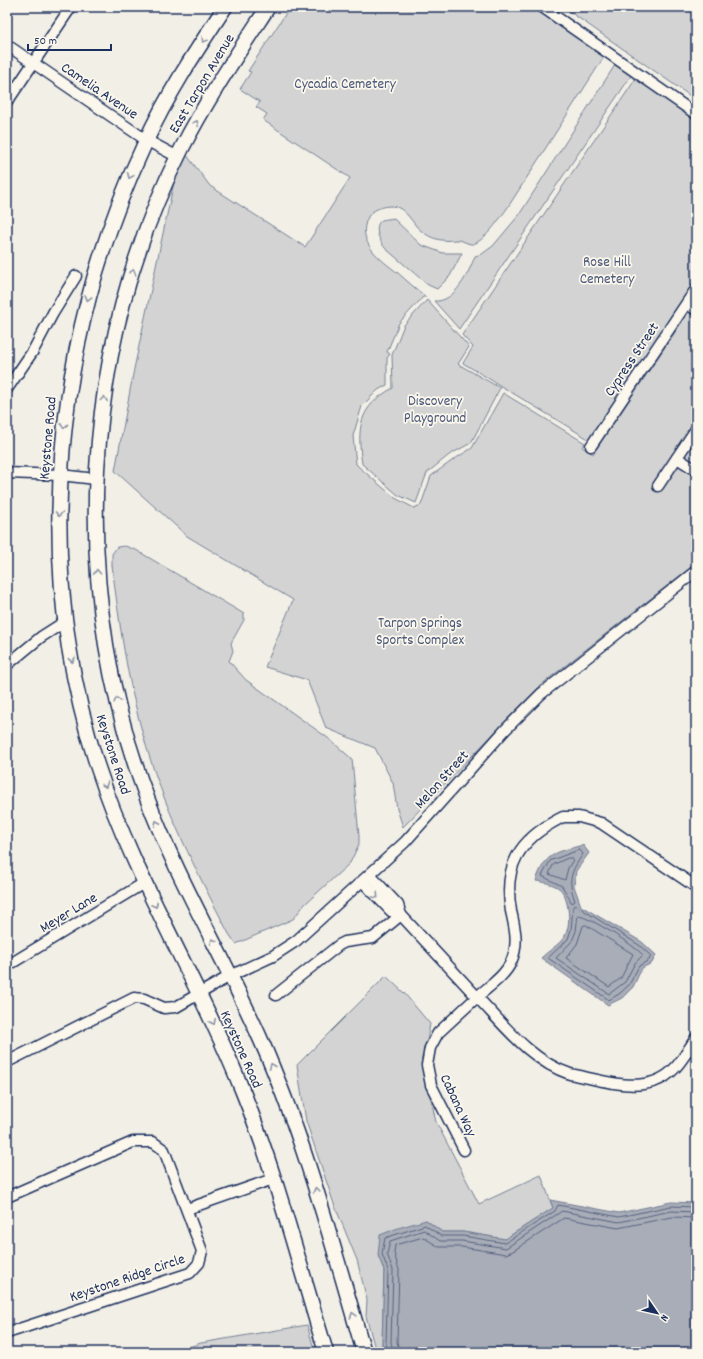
<svg xmlns="http://www.w3.org/2000/svg" width="703" height="1359" font-family="Dekko,sans-serif">
<style>
.built{fill:#e2e1dc}
.green{fill:#d2d3d2;stroke:#768198}
.water{fill:#a9adb7;stroke:#707b93}
.lines{fill:none;stroke-linecap:round;stroke-linejoin:round}
.shore{stroke:#546182;stroke-width:1}
.street-casing{stroke:#1b2f5e;stroke-width:13}
.secondary-casing{stroke:#1b2f5e;stroke-width:17}
.street{stroke:#fbf7ec;stroke-width:10}
.secondary{stroke:#fbf7ec;stroke-width:14}
.oneway{stroke:#8b93a5}
.labels{text-anchor:middle;stroke-width:3.5;stroke-linejoin:round;paint-order:stroke}
.street-label{font-size:15px;fill:#1b2f5e;stroke:#fbf7ec}
.park-label{font-size:15px;fill:#49587b;stroke:#fbf7ec}
</style>
<rect width="100%" height="100%" fill="#f2efe6"/>
<filter id="ink" filterUnits="userSpaceOnUse"><feTurbulence type="fractalNoise" baseFrequency=".025" numOctaves="2"/><feDisplacementMap in="SourceGraphic" scale="8" xChannelSelector="R" yChannelSelector="G"/><feConvolveMatrix kernelMatrix="1 2 1 2 8 2 1 2 1" color-interpolation-filters="sRGB"/></filter>
<g filter="url(#ink)">
<polygon class="built" points="566,15 696,106 696,107 569,19"/>
<g class="green">
<path d="M290 7H532L604 57 508 207C501 217 485 241 473 244 468 245 462 239 455 240 440 242 428 238 417 227 410 219 404 207 392 206 384 206 372 209 368 217 355 242 381 260 398 273 407 281 416 289 426 297H423L399 323 387 352 390 354 387 358V385L378 390 362 406 353 436 356 464 359 467 395 498 414 508 421 505 431 476 453 460 472 448 503 393 585 443 582 447 593 454 696 301V563L542 684 403 827 397 809 393 783 375 748 326 728 307 680 265 667 293 600 187 536 115 471 134 369 174 182 186 154 210 186 305 247 350 178 263 120 267 114 256 107 260 102 240 89 251 72 248 71Z"/>
<polygon points="563,7 696,7 696,100"/>
<path d="M615 65 631 76 459 329 434 301C455 303 469 272 475 256L482 254 493 246 519 215Z"/>
<polygon points="637,77 696,120 696,286 590,440 463,363 473,347 462,335"/>
<path d="M393 218 421 245 443 253H462L450 276 437 289 428 285 385 248C380 242 372 226 382 220 385 219 390 219 393 218Z"/>
<path d="M427 300 469 347 458 364 500 388 471 443 449 455 427 473 416 503 398 495 362 464C357 428 358 407 393 388L392 355 404 325Z"/>
<path d="M125 546 136 550 244 614V620L231 643 233 651 229 661 246 680 328 738 352 759 359 836V844L350 863 305 904 293 919 236 944 229 934C196 871 162 804 143 735 127 679 119 622 112 565V554L117 547Z"/>
<polygon points="386,976 404,993 430,1024 423,1063 436,1122 479,1204 541,1175 553,1208 505,1239 463,1232 442,1232 426,1220 378,1255 384,1270 382,1345 385,1352 376,1352 366,1316 367,1300 357,1260 334,1204 306,1121 297,1065"/>
<polygon points="307,1325 315,1352 173,1352 201,1343"/>
</g>
<g class="water">
<path d="M583 845 589 853 576 871 574 886 581 906 642 942 656 955 652 963 642 968 633 987 622 998 608 1005 541 958C548 951 559 945 564 937 572 926 569 898 560 889 554 884 543 882 536 881 545 853 556 852 583 845Z"/>
<polygon points="550,1200 619,1213 671,1202 696,1203 696,1352 385,1352 382,1345 384,1270 378,1255 380,1235 398,1228 426,1220 442,1232 463,1232 505,1239 553,1208"/>
</g>
<g class="lines">
<g class="shore">
<path d="M580 850 583 854C571 872 567 879 575 901L572 903 562 886 542 876 550 861Z"/>
<polygon points="568,858 572,858 573,860 568,868 565,880 549,874 553,865"/>
<polygon points="575,905 639,945 651,956 649,960 639,966 629,985 619,994 609,1000 548,958 568,939 571,930 573,907"/>
<path d="M578 916C589 916 635 946 643 955L635 963 625 982 609 994 556 958 572 941 576 931Z"/>
<polygon points="586,925 633,954 621,978 609,987 566,958 577,944 583,926"/>
<polyline points="389,1352 386,1344 388,1270 382,1254 385,1238 425,1225 441,1236 463,1236 505,1243 555,1211 558,1205 619,1217 671,1206 696,1207"/>
<polyline points="394,1352 391,1343 393,1270 387,1254 390,1241 424,1230 440,1241 462,1241 506,1248 562,1211 619,1222 671,1211 696,1212"/>
<polyline points="400,1352 397,1342 399,1270 394,1253 395,1245 423,1237 439,1247 462,1247 506,1254 513,1251 564,1218 618,1228 672,1217 696,1218"/>
</g>
<defs>
<g id="street">
<polyline points="542,7 696,114"/>
<polyline points="7,45 146,140 178,157"/>
<polyline points="7,102 71,7"/>
<polyline points="692,307 696,310"/>
<polyline points="7,389 33,351 53,313 76,276"/>
<polyline points="591,446 696,289"/>
<polyline points="677,458 696,470"/>
<polyline points="7,473 60,475 96,479"/>
<polyline points="658,486 696,429"/>
<polyline points="7,665 41,637 66,621"/>
<polyline points="370,875 398,905 401,915 477,997 438,1033 430,1048 427,1065 431,1085 464,1150"/>
<polyline points="363,882 391,911 401,915"/>
<path d="M696 887 601 823 579 817H563L559 819C519 840 503 866 511 911 515 929 519 944 511 962 505 976 488 987 477 997 505 1026 531 1061 570 1074 602 1080 646 1097 673 1070 682 1062 689 1048 696 1038"/>
<polyline points="7,966 144,883"/>
<polyline points="276,995 339,945 345,942 373,938 401,915"/>
<polyline points="7,1062 134,998 144,999 164,1008 176,1007 230,976 273,956 296,941 405,842 505,730 541,694 696,571"/>
<polyline points="7,1197 133,1142 153,1142 164,1150 202,1251 199,1263 190,1273 7,1333"/>
<polyline points="187,1209 273,1179"/>
</g>
<g id="secondary">
<path d="M225 7C196 51 167 95 145 143 55 336 31 560 97 765 134 879 199 981 243 1092 277 1176 299 1265 326 1352"/>
<path d="M268 7C238 53 207 99 182 148 81 347 68 589 147 798 178 881 224 957 260 1038 305 1139 333 1247 364 1352"/>
</g>
</defs>
<use href="#street" class="street-casing"/>
<use href="#secondary" class="secondary-casing"/>
<use href="#street" class="street"/>
<use href="#secondary" class="secondary"/>
</g>
<defs><path id="oneway-chevron" d="M-2-3.5L2.5 0L-2 3.5" fill="none" stroke-width="1.6" stroke-linecap="round" stroke-linejoin="round"/></defs>
<g class="oneway">
<use href="#oneway-chevron" transform="translate(204 40) rotate(123)"/>
<use href="#oneway-chevron" transform="translate(196 123) rotate(-62)"/>
<use href="#oneway-chevron" transform="translate(130 176) rotate(114)"/>
<use href="#oneway-chevron" transform="translate(133 272) rotate(-72)"/>
<use href="#oneway-chevron" transform="translate(88 298) rotate(105)"/>
<use href="#oneway-chevron" transform="translate(104 399) rotate(-82)"/>
<use href="#oneway-chevron" transform="translate(64 426) rotate(95)"/>
<use href="#oneway-chevron" transform="translate(59 514) rotate(91)"/>
<use href="#oneway-chevron" transform="translate(97 572) rotate(-93)"/>
<use href="#oneway-chevron" transform="translate(72 660) rotate(80)"/>
<use href="#oneway-chevron" transform="translate(117 700) rotate(-104)"/>
<use href="#oneway-chevron" transform="translate(105 785) rotate(70)"/>
<use href="#oneway-chevron" transform="translate(157 823) rotate(-113)"/>
<use href="#oneway-chevron" transform="translate(376 896) rotate(46)"/>
<use href="#oneway-chevron" transform="translate(155 905) rotate(64)"/>
<use href="#oneway-chevron" transform="translate(213 941) rotate(-116)"/>
<use href="#oneway-chevron" transform="translate(213 1022) rotate(64)"/>
<use href="#oneway-chevron" transform="translate(272 1066) rotate(-112)"/>
<use href="#oneway-chevron" transform="translate(316 1190) rotate(-107)"/>
<use href="#oneway-chevron" transform="translate(353 1315) rotate(-107)"/>
</g>
</g>
<g class="labels">
<g class="street-label">
<text transform="translate(201 83) rotate(-59)" y="5">East Tarpon Avenue</text>
<text transform="translate(100 90) rotate(34)" y="5">Camelia Avenue</text>
<text transform="translate(631 359) rotate(-56)" y="5">Cypress Street</text>
<text transform="translate(47 438) rotate(-85)" y="5">Keystone Road</text>
<text transform="translate(114 754) rotate(72)" y="5">Keystone Road</text>
<text transform="translate(441 779) rotate(-48)" y="5">Melon Street</text>
<text transform="translate(68 912) rotate(-31)" y="5">Meyer Lane</text>
<text transform="translate(242 1049) rotate(66)" y="5">Keystone Road</text>
<text transform="translate(459 1105) rotate(65)" y="5">Cabana Way</text>
<text transform="translate(127 1277) rotate(-19)" y="5">Keystone Ridge Circle</text>
</g>
<g class="park-label">
<text x="345" y="88">Cycadia Cemetery</text>
<text x="607" y="266">Rose Hill<tspan x="607" dy="17">Cemetery</tspan></text>
<text x="435" y="405">Discovery<tspan x="435" dy="17">Playground</tspan></text>
<text x="420" y="627">Tarpon Springs<tspan x="420" dy="17">Sports Complex</tspan></text>
</g>
</g>
<rect width="703" height="1359" fill="none" stroke="#fbf7ec" stroke-width="24"/>
<rect x="12" y="12" width="679" height="1335" fill="none" stroke="#1b2f5e" stroke-width="1.5" filter="url(#ink)"/>
<g transform="translate(657 1313) rotate(124)" stroke="#fbf7ec" stroke-width="3" paint-order="stroke">
<path d="M0-3L7 15L0 10L-7 15Z" fill="#1b2f5e"/>
<text y="-6" font-size="11" font-weight="bold" text-anchor="middle" fill="#1b2f5e">N</text>
</g>
<path d="M28 44v6h83v-6" fill="none" stroke="#1b2f5e" stroke-width="2"/>
<text x="34" y="44" font-size="12" fill="#1b2f5e" stroke="#fbf7ec" stroke-width="3" paint-order="stroke">50 m</text>
</svg>
